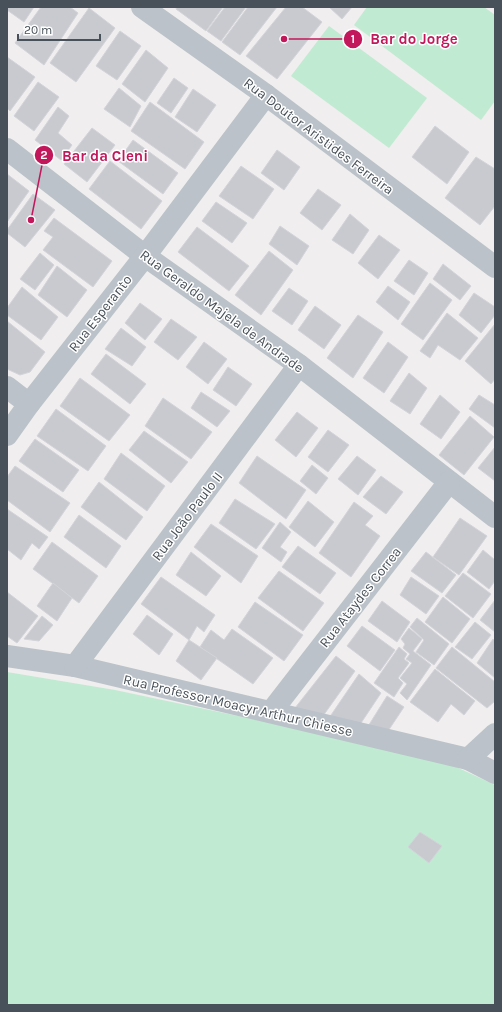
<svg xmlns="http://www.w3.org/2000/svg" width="502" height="1012" font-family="Karla,sans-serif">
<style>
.green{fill:#c1ead2}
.building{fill:#c9cad0;stroke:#d3d4d9}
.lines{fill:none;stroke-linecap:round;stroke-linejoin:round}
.street{stroke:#bbc2c9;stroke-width:22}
.labels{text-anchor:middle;stroke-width:3;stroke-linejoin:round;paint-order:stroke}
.street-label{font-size:14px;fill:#485159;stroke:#fff}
.leader{fill:none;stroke:#c2185b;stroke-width:1.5}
.callout-dot{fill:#c2185b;stroke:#fff;stroke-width:1.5}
.mark-label{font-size:12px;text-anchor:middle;font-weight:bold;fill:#fff}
.callout-label{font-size:15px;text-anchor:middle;font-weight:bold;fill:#c2185b;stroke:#fff;stroke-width:3;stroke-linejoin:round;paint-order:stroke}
</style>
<rect width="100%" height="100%" fill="#f0eeee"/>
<g class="green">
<polygon points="367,7 484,7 495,15 495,101 481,120 354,25"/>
<polygon points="329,26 427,98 389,148 291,76"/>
<polygon points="7,672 115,690 328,735 452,765 495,785 495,1005 7,1005"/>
</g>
<g class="building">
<polygon points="7,7 34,7 24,22 7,10"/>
<polygon points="41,7 70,7 78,13 44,65 15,43"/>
<polygon points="177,7 223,7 206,31 176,9"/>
<polygon points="225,7 246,7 221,41 207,31"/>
<polygon points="248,7 277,7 240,55 222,42"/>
<polygon points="286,7 302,7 322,22 277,79 246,56"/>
<polygon points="329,7 352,7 342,19"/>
<polygon points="89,8 115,28 76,82 50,63"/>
<polygon points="120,31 141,46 117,80 96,66"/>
<polygon points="146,50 168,68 145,102 122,84"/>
<polygon points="7,57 35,77 10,111 7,108"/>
<polygon points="174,78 188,88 171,113 157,103"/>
<polygon points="38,82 59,97 34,131 14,116"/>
<polygon points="119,88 141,106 130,127 104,109"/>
<polygon points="193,89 216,105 197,132 175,117"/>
<polygon points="150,102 204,142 185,169 131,131"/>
<polygon points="58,107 69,116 58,133 72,145 61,160 35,140"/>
<polygon points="435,126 469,152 447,184 412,157"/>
<polygon points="92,128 115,145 87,182 64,164"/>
<polygon points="133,140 178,173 163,194 118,161"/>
<polygon points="277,150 300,167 284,190 261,173"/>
<polygon points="476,157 495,169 495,206 480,225 445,198"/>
<polygon points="110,161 162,201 141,229 89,189"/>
<polygon points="241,166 274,189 253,219 219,196"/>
<polygon points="7,174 29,191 7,222"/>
<polygon points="318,189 341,205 322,230 300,213"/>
<polygon points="33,194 55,210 25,247 7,233 7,230"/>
<polygon points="216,202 247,223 232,243 202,221"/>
<polygon points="350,214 369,230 353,254 332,240"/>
<polygon points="54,218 112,261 93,287 43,250 53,237 44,231"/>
<polygon points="280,226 309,246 297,265 269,244"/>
<polygon points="197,227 249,266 229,291 178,252"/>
<polygon points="379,235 400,250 378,279 358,263"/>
<polygon points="269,251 293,270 261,315 235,295"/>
<polygon points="40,253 54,265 35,290 20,279"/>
<polygon points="409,260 428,273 414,295 394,281"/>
<polygon points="443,264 471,286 460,300 433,279"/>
<polygon points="57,266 87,290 67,317 38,295"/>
<polygon points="430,283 452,300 423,340 401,324"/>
<polygon points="388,286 410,302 398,320 376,302"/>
<polygon points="22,287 58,317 41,340 7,315 7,308"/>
<polygon points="289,288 308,301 292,325 272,311"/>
<polygon points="474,293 495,307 495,315 481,333 459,315"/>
<polygon points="140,303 162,319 145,340 125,323"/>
<polygon points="315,306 341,325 324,349 298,330"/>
<polygon points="447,313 478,338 460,360 438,345 430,358 420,351"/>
<polygon points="358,315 383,332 353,378 327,358"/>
<polygon points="171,319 197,337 178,360 154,342"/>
<polygon points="7,321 45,352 30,372 20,375 7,369"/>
<polygon points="495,324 495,379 491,384 465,361"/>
<polygon points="121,328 146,347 132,366 105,349"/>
<polygon points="204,342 227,359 208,384 186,367"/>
<polygon points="388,342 408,357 384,393 363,378"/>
<polygon points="106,354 146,384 130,404 91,374"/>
<polygon points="228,367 252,384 236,406 213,390"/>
<polygon points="409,373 427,388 410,414 390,401"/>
<polygon points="80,378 130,415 109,441 60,406"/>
<polygon points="201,392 230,411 217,427 191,408"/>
<polygon points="440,395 460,412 441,439 420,424"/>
<polygon points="479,395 495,405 495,428 469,409"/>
<polygon points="163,398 212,432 191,459 145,426"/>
<polygon points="56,409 106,446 88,471 37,436"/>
<polygon points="297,412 318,428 296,457 275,440"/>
<polygon points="470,416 494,437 464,475 439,455"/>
<polygon points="328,430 349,445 328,472 308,457"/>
<polygon points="144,431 188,462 171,483 129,450"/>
<polygon points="35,439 79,470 63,492 19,461"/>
<polygon points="495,447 495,481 478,468"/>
<polygon points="121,453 165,486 147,511 104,479"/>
<polygon points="257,456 306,490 286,519 239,483"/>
<polygon points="357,456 376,470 358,495 338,479"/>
<polygon points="312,465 328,478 316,494 300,481"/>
<polygon points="15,466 70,503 50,532 7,500 7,477"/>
<polygon points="381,476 403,492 386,514 363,497"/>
<polygon points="99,482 143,517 126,540 81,507"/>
<polygon points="235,499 275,524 256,549 219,523"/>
<polygon points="308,501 334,522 315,547 289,527"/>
<polygon points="354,502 373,516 365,525 380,536 351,577 319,553"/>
<polygon points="7,509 48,537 39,549 32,543 21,560 7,549"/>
<polygon points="79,515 121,546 106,568 64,537"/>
<polygon points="460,518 487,536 459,575 433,557"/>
<polygon points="280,522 291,532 280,547 287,552 281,562 262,548"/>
<polygon points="211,524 258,556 241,583 194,547"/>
<polygon points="52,542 98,576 79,603 33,569"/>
<polygon points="298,546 336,573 320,594 282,567"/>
<polygon points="483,550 495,560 495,581 489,589 467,572"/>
<polygon points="191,552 221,576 206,596 176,575"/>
<polygon points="426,552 456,575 442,593 411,571"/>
<polygon points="279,571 324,603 303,631 258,598"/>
<polygon points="463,573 491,594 473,618 445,596"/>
<polygon points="161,577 215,615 204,632 197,626 189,640 141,604"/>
<polygon points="411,577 439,596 426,614 400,595"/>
<polygon points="53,583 72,598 57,621 37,606"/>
<polygon points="7,592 38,616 17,643 7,636"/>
<polygon points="443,597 470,619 452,643 425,622"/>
<polygon points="495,600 495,632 480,620"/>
<polygon points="382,601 410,622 397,642 368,621"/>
<polygon points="255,602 303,635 284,661 238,627"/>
<polygon points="147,615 173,634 159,655 133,634"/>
<polygon points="42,616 53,625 39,641 24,639"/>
<polygon points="417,618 449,644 434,665 416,652 424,640 410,627"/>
<polygon points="475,622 491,635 472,659 455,647"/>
<polygon points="362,626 395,650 380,671 347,646"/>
<polygon points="409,628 422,639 413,651 431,665 407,700 400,693 407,684 400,678 412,663 406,659 410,654 403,648 405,644 401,639"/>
<polygon points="232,629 273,658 253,684 200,647 211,630 224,640"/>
<polygon points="493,639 495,641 495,678 477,663"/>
<polygon points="189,640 217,658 201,680 176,661"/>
<polygon points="399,647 407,654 404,659 409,663 398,678 403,683 394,697 374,683"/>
<polygon points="452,647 495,682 495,701 487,708 436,668"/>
<polygon points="336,656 355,671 323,716 295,708"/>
<polygon points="435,669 475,701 464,715 451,704 438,722 410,702"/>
<polygon points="359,674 381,693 359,726 329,718"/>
<polygon points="387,696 404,707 386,734 367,728"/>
<polygon points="420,832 442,846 429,863 408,847"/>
</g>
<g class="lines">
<g class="street">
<polyline points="142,7 266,95 495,267"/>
<polyline points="7,149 145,256 299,365 495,517"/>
<polyline points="7,387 29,404"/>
<polyline points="7,435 29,404 145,256 266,95"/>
<polyline points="7,656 75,666 468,759 495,773"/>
<polyline points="75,666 299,365"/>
<polyline points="271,712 449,482"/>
<polyline points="468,759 495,734"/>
</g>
</g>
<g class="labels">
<g class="street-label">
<text transform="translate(319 136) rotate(37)" y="5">Rua Doutor Aristides Ferreira</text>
<text transform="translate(222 311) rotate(36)" y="5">Rua Geraldo Majela de Andrade</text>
<text transform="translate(100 313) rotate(-52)" y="5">Rua Esperanto</text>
<text transform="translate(187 516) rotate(-53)" y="5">Rua João Paulo II</text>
<text transform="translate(360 597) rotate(-52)" y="5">Rua Ataydes Correa</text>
<text transform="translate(238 705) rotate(13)" y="5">Rua Professor Moacyr Arthur Chiesse</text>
</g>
</g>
<path class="leader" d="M284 39L353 39M31 220L44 155"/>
<g class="callout-dot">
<circle cx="284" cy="39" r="4"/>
<circle cx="31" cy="220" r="4"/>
<circle cx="353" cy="39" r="10"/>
<circle cx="44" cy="155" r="10"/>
</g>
<g class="mark-label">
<text x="353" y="43">1</text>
<text x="44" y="159">2</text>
</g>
<g class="callout-label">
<text x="414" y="44">Bar do Jorge</text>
<text x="105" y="161">Bar da Cleni</text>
</g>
<rect width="502" height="1012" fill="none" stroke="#485159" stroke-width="16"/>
<path d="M18 34v6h82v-6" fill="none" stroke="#485159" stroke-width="2"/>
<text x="24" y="34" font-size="12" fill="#485159" stroke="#ffffff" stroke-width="3" paint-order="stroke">20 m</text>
</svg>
